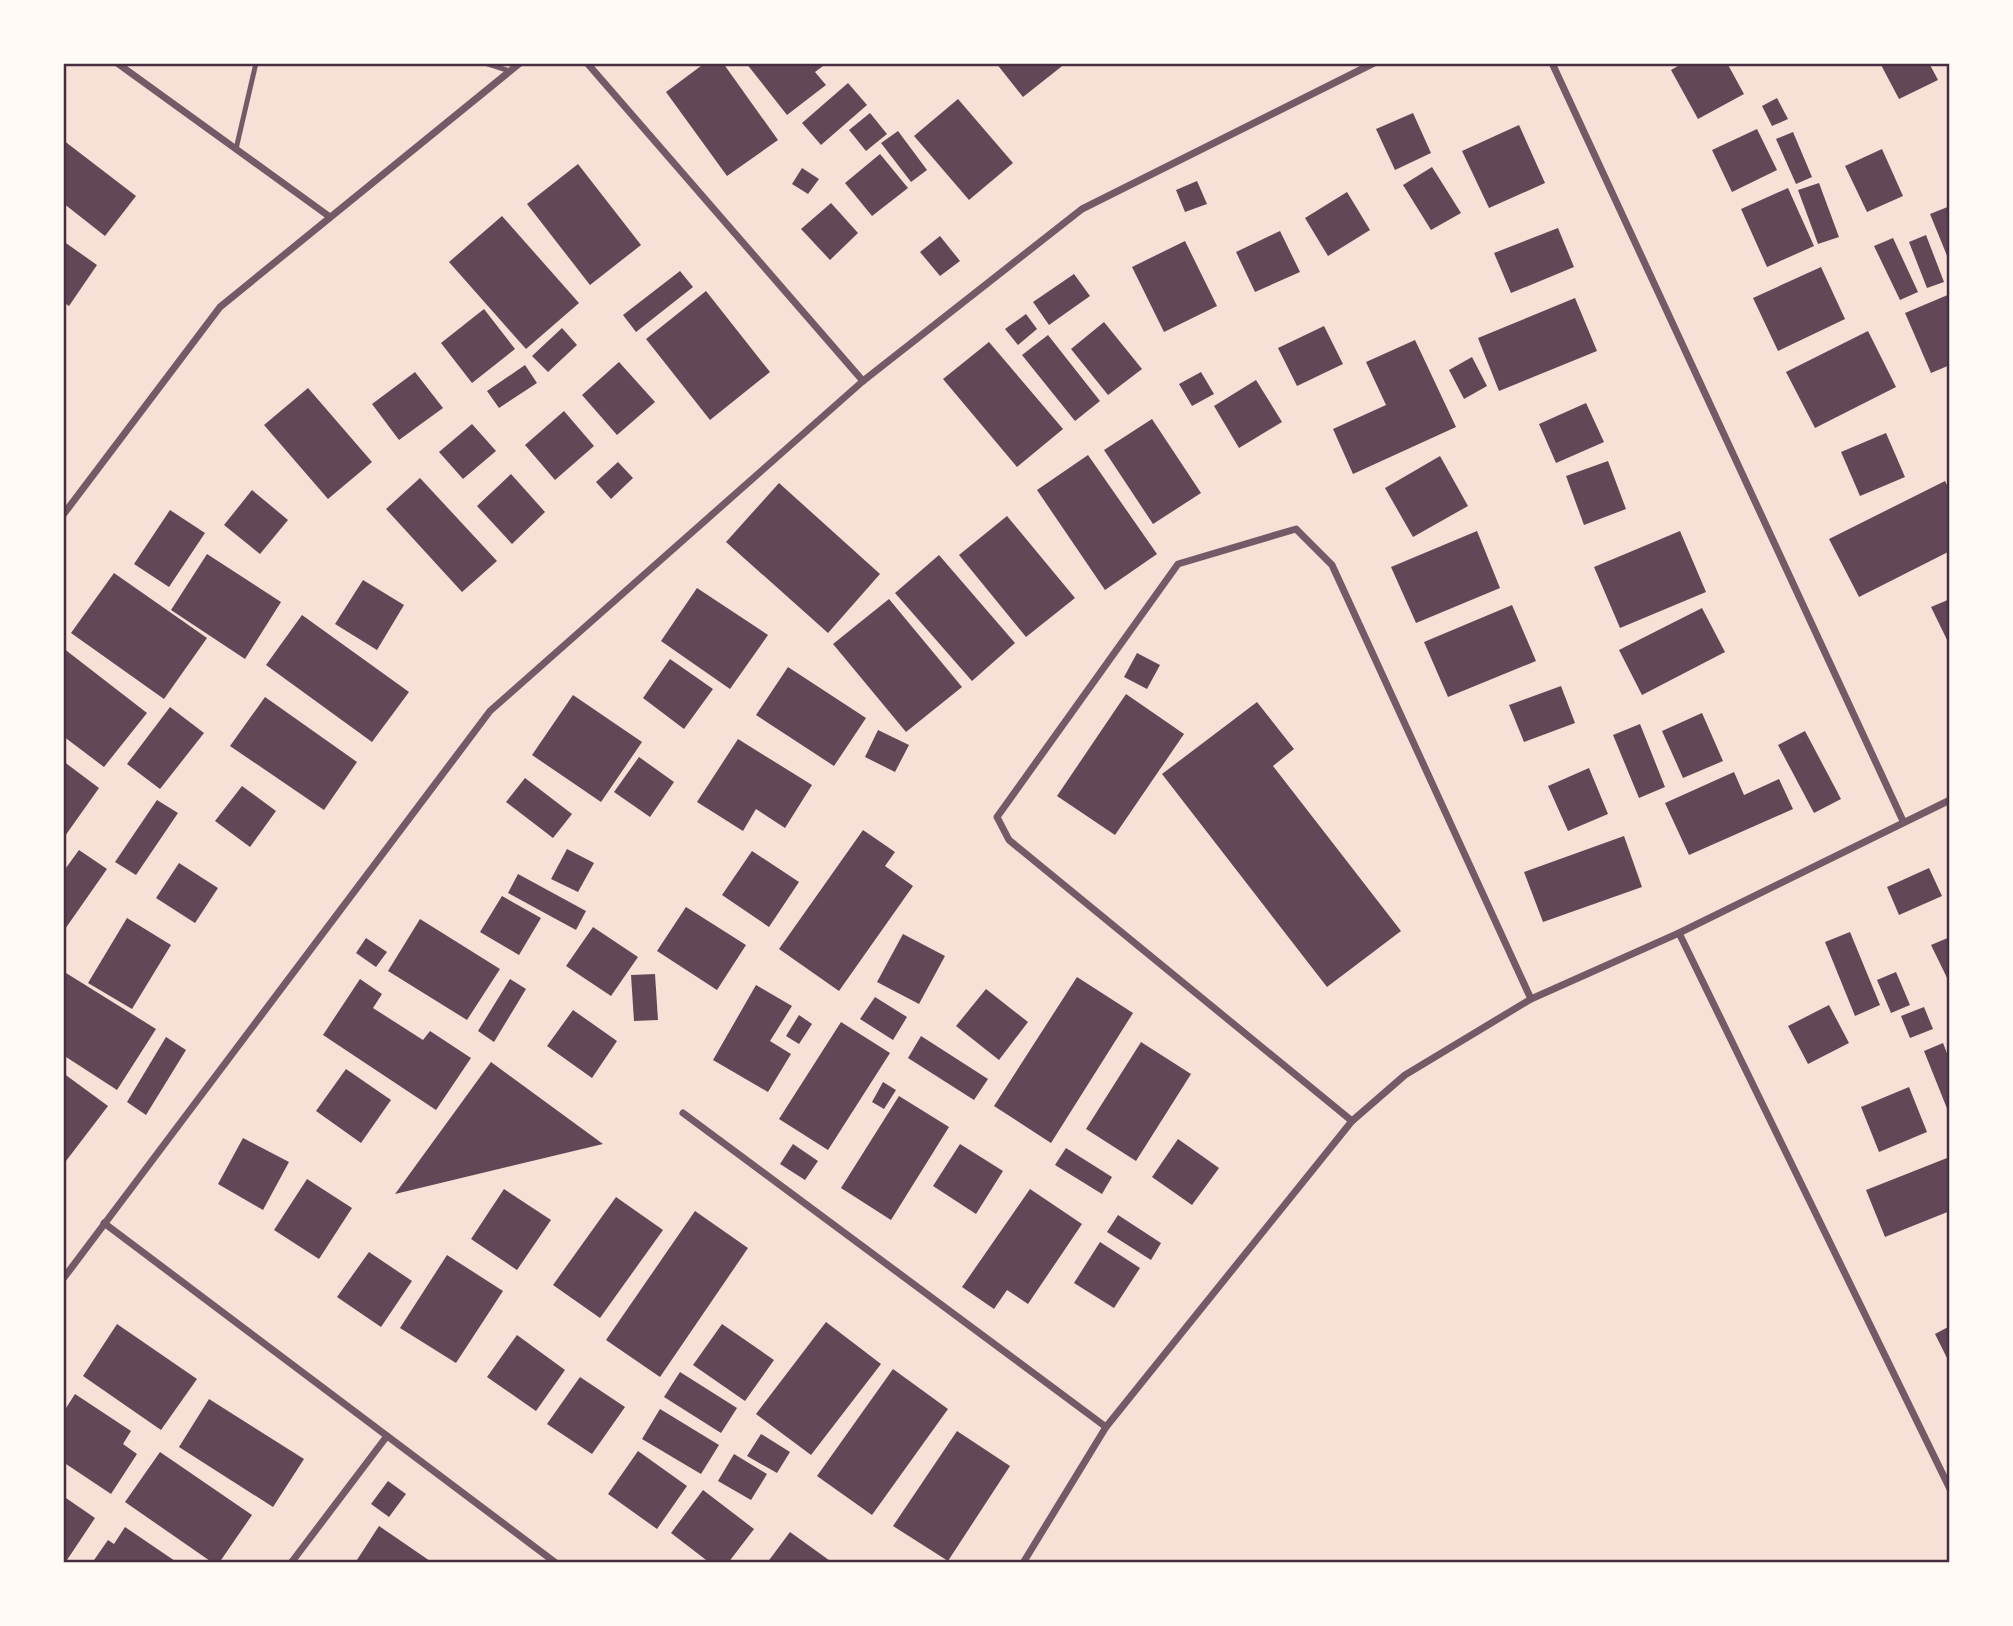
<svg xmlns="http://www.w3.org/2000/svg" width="2013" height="1626" font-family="'Playfair Display',serif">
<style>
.building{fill:#644757}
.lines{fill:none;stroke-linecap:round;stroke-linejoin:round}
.service{stroke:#755966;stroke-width:5}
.minor{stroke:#755966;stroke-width:7}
.neatline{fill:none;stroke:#4a2c40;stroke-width:2.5}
</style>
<rect width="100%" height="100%" fill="#f7e1d7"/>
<g class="building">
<polygon points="705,63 723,63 778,140 727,176 666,92"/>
<polygon points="746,63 820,63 823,66 815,72 826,85 787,115"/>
<polygon points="996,63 1066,63 1023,97"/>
<polygon points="1683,63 1727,63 1744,94 1698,119 1671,70"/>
<polygon points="1880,63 1929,63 1938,80 1899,99"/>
<polygon points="848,83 867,105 821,145 802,123"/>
<polygon points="1777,98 1788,119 1772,126 1762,106"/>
<polygon points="958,99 1013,163 969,200 914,136"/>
<polygon points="870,113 887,134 866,151 849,130"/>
<polygon points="1413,113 1431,153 1395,170 1376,129"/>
<polygon points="1519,125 1545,183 1489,208 1462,151"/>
<polygon points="1757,129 1777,170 1732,192 1712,150"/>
<polygon points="898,131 927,170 911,182 881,143"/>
<polygon points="1793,132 1812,177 1796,184 1776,139"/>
<polygon points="63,140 136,196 105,236 63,203"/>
<polygon points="1882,149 1903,196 1867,212 1845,166"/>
<polygon points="880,154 908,188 872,216 845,183"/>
<polygon points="578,164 641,245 590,285 527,204"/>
<polygon points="1432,167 1461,213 1431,230 1403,185"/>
<polygon points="802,168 819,179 808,194 792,184"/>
<polygon points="1197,181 1207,204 1185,212 1176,190"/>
<polygon points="1819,183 1839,237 1818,244 1798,190"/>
<polygon points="1788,188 1814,246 1767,267 1741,209"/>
<polygon points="1347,192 1370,230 1328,256 1305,218"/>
<polygon points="831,203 858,233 830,260 801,229"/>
<polygon points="1950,206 1950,263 1930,214"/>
<polygon points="502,216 579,303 526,349 449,262"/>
<polygon points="1558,228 1574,267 1511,293 1494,253"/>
<polygon points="1280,231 1300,272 1255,292 1236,252"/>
<polygon points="1926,235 1944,282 1927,288 1909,242"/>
<polygon points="940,236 960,261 940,276 920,252"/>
<polygon points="1893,238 1918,292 1900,300 1874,246"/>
<polygon points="63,241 97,265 69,306 63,302"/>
<polygon points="1185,241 1217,306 1164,332 1132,267"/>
<polygon points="1821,267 1845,319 1778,351 1753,298"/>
<polygon points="680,271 693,287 636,332 623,315"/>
<polygon points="1074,274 1090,296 1049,325 1033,302"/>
<polygon points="706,291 770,372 710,420 646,339"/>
<polygon points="1950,294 1950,365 1931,373 1905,313"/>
<polygon points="1575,298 1597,351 1499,391 1478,338"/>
<polygon points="484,309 515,349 472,383 441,343"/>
<polygon points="1026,314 1037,329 1018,345 1005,329"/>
<polygon points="1104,322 1142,369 1108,395 1071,349"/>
<polygon points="1324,326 1343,364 1297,386 1278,348"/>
<polygon points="562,328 577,345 548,372 532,356"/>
<polygon points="1868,331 1896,387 1815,428 1786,372"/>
<polygon points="1048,335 1100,401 1075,421 1022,355"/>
<polygon points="1415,340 1456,427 1353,474 1333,429 1386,405 1366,362"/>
<polygon points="989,342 1063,429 1017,467 943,379"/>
<polygon points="1472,357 1487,386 1464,399 1449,370"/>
<polygon points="619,362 655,402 617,435 582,395"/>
<polygon points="525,365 537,383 499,408 487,391"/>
<polygon points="415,372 443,408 399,440 372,404"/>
<polygon points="1201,372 1214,394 1192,406 1179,384"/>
<polygon points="1256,380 1282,422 1239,448 1214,406"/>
<polygon points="308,388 372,462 328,499 264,425"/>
<polygon points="1586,403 1604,442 1556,463 1539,424"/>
<polygon points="564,411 594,446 555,480 525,445"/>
<polygon points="1152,419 1201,493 1153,524 1104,450"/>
<polygon points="472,424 496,451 463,479 439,452"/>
<polygon points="1886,433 1905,477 1860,496 1841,452"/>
<polygon points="1088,455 1157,554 1105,590 1037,490"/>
<polygon points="1440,456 1468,506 1413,537 1385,488"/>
<polygon points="1608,461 1626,509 1584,525 1566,476"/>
<polygon points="618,462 633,478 611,499 596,482"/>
<polygon points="511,474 545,512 512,544 477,506"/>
<polygon points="420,478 497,561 462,592 386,509"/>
<polygon points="1945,481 1950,491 1950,551 1859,597 1829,539"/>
<polygon points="779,483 880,574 828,633 726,542"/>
<polygon points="252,490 288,520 260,554 224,525"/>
<polygon points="170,510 205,533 169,587 134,564"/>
<polygon points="1007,516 1075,598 1026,637 959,555"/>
<polygon points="1477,531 1500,588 1416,623 1391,567"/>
<polygon points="1680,531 1706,592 1620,628 1594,567"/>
<polygon points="207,554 281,602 245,659 171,610"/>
<polygon points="939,555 1015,643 972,681 895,593"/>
<polygon points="114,573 207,638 164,699 71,633"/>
<polygon points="363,580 404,605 377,650 335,624"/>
<polygon points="697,588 768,635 730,689 661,641"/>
<polygon points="889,599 962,687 906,732 833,644"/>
<polygon points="1950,599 1950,646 1931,607"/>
<polygon points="1512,605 1536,661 1448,697 1424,642"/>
<polygon points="1702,608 1725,652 1642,695 1619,650"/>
<polygon points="302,615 409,692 372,742 266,665"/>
<polygon points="63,648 147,713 104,767 63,736"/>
<polygon points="1137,653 1160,665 1147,689 1124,677"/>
<polygon points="670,659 713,689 684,729 643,698"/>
<polygon points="788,667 866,718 834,766 756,715"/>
<polygon points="1561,686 1575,723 1524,742 1509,705"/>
<polygon points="1126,694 1184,734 1115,835 1057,796"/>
<polygon points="573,695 642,742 601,802 532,755"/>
<polygon points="265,697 357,762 324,810 230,746"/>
<polygon points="1257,702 1294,749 1273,766 1401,931 1327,987 1162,774"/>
<polygon points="170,707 204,733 160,789 127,764"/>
<polygon points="1702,713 1723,761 1683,778 1662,731"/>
<polygon points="1640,724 1665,787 1639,798 1613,735"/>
<polygon points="878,730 909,745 895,772 865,757"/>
<polygon points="1805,731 1841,799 1814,813 1778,745"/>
<polygon points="738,739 812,785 785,828 756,809 743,831 697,802"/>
<polygon points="639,757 674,782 650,817 614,792"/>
<polygon points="63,761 99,788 65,836 63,834"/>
<polygon points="1589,768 1608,814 1568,831 1548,786"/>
<polygon points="1734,772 1744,795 1779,779 1793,809 1689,855 1665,803"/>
<polygon points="525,778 572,814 553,838 506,802"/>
<polygon points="242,786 276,811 250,847 215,821"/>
<polygon points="157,800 178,813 136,875 115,862"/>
<polygon points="863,830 895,852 885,866 913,886 839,991 779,949"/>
<polygon points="1624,836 1642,887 1543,922 1524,872"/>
<polygon points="567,849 594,863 578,892 551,879"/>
<polygon points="79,850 107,869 63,932 63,872"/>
<polygon points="752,851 799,882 769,927 722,895"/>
<polygon points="179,863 218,888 195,923 156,898"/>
<polygon points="1929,868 1942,896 1899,915 1887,887"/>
<polygon points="518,874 586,911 576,930 508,893"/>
<polygon points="502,896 541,918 519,955 480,932"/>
<polygon points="686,907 746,945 717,990 657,951"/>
<polygon points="127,918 171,945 132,1009 88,983"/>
<polygon points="420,919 500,969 467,1020 388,971"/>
<polygon points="593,927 638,957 611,996 566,966"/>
<polygon points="1850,932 1880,1005 1855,1016 1825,942"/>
<polygon points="903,934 945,956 919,1004 877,982"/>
<polygon points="1950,937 1950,984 1931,945"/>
<polygon points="366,938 387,952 376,967 356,953"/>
<polygon points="1896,972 1910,1005 1891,1013 1877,980"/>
<polygon points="66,973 156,1029 117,1090 63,1055 63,978"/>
<polygon points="655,974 658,1020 634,1021 631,975"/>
<polygon points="1077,977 1133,1013 1051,1143 994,1106"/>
<polygon points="360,979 382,994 373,1008 423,1040 430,1031 471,1058 436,1110 323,1035"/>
<polygon points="510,979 526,989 494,1042 478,1031"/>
<polygon points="756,985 792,1006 770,1041 791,1054 768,1092 713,1060"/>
<polygon points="986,989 1028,1022 999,1060 956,1026"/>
<polygon points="875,997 907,1017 893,1040 860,1019"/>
<polygon points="1829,1005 1849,1043 1808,1064 1788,1026"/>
<polygon points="1924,1007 1933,1029 1910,1038 1901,1016"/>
<polygon points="573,1010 617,1041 592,1078 547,1046"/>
<polygon points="799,1015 812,1024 799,1044 786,1036"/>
<polygon points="841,1022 890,1053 828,1150 779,1119"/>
<polygon points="921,1036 988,1079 974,1100 908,1058"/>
<polygon points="166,1037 186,1050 146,1115 127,1102"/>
<polygon points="1141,1042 1191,1074 1136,1161 1086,1129"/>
<polygon points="1943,1043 1950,1061 1950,1116 1924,1051"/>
<polygon points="491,1062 603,1144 395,1194"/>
<polygon points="346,1069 391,1100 361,1143 316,1111"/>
<polygon points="63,1073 108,1106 66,1161 63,1159"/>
<polygon points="883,1082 896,1090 884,1109 872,1102"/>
<polygon points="1909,1087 1927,1132 1879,1152 1861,1107"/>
<polygon points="899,1096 949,1127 891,1220 841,1188"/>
<polygon points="243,1138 289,1162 263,1210 218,1184"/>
<polygon points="1178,1139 1219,1168 1192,1205 1152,1177"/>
<polygon points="793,1144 818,1161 805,1180 780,1164"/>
<polygon points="960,1144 1003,1171 976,1214 933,1186"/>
<polygon points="1066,1148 1112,1177 1102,1194 1055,1165"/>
<polygon points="1947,1158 1950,1165 1950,1211 1885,1237 1866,1190"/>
<polygon points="307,1179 352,1208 319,1259 274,1230"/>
<polygon points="504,1189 551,1220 517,1270 471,1239"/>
<polygon points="1030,1189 1082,1224 1028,1304 1007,1290 994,1309 962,1287"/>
<polygon points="616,1197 663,1230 600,1318 553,1285"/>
<polygon points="695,1211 748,1248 660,1377 606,1340"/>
<polygon points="1118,1215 1161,1243 1151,1260 1107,1232"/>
<polygon points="1100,1242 1140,1268 1114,1308 1074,1283"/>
<polygon points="369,1252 412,1281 381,1327 337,1297"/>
<polygon points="447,1255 503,1291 456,1363 400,1328"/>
<polygon points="826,1322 881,1364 811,1455 756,1414"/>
<polygon points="117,1324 197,1379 161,1430 83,1376"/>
<polygon points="722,1324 774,1360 745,1401 693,1365"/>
<polygon points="1950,1326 1950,1364 1935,1334"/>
<polygon points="517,1335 565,1370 536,1411 487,1377"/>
<polygon points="893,1369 948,1409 872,1515 817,1476"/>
<polygon points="680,1372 737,1408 721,1433 664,1397"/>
<polygon points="580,1377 625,1407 592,1454 547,1424"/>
<polygon points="75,1394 131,1431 123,1444 137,1454 111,1494 63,1462 63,1406 66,1408"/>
<polygon points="209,1399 304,1459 273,1507 179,1447"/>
<polygon points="660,1409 719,1445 701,1474 642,1439"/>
<polygon points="957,1431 1010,1466 948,1561 893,1526"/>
<polygon points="761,1434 790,1452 777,1473 747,1456"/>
<polygon points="638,1451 687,1486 657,1529 608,1494"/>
<polygon points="160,1452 252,1515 219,1563 213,1563 125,1502"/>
<polygon points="734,1454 767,1474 751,1500 718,1481"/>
<polygon points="388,1481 406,1494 389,1517 371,1504"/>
<polygon points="703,1490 754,1529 728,1563 710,1563 671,1533"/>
<polygon points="63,1496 95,1518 65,1563 63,1563"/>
<polygon points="379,1526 433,1563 355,1563"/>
<polygon points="125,1527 175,1561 173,1563 92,1563 108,1540 114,1544"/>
<polygon points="790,1532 833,1563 767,1563"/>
</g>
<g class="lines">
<g class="service">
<polyline points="485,63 510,71"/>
<polyline points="236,149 256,63"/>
</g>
<g class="minor">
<polyline points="117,63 330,217"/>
<polyline points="587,63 863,381"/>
<polyline points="1552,63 1903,821"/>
<polyline points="63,515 220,307 520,63"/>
<polyline points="1679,933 1950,1489"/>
<polyline points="683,1113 1106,1427"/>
<polyline points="1352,1121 1009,840 997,817 1178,564 1296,529 1332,565 1531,999"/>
<polyline points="104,1223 556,1563"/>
<polyline points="63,1279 490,711 863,381 1082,209 1374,63"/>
<polyline points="291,1563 387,1436"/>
<polyline points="1023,1563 1106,1427 1352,1121 1405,1075 1531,999 1679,933 1950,800"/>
</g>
</g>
<rect width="2013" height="1626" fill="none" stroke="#fffaf5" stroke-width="130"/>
<rect x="65" y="65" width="1883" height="1496" class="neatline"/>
</svg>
